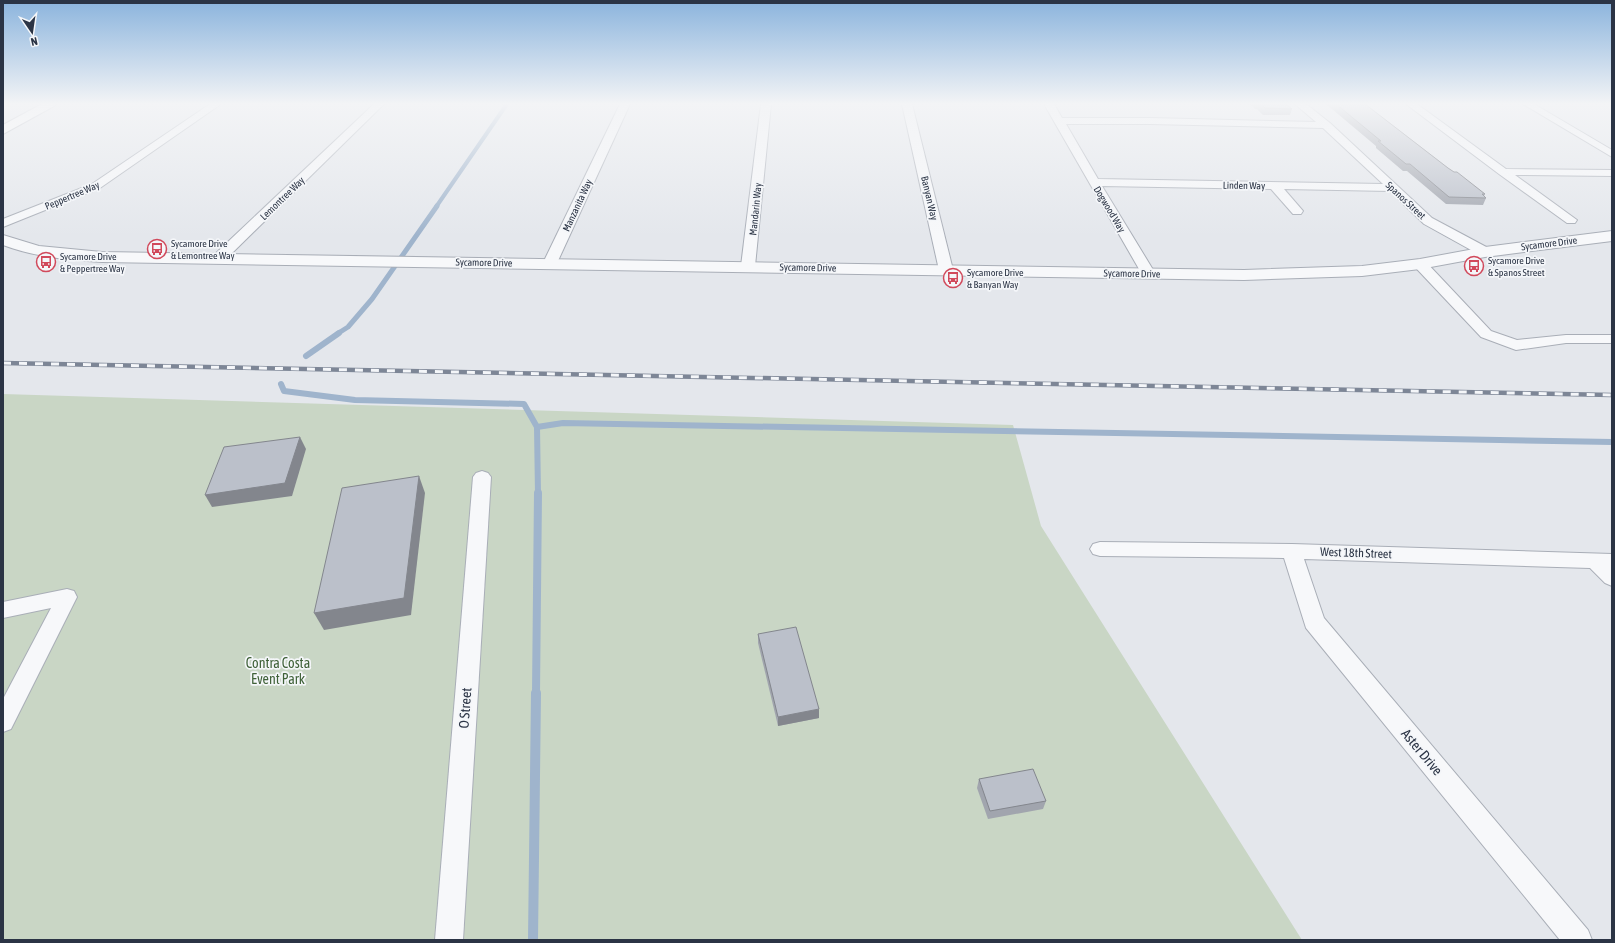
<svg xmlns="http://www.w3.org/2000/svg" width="1615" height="943" font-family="'Asap Condensed',sans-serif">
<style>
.green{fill:#c9d6c5}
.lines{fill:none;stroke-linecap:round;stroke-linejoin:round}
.stream-far4{stroke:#9fb4cc;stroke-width:4}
.stream-far3{stroke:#9fb4cc;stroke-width:5}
.stream-far2{stroke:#9fb4cc;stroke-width:6}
.stream-far1{stroke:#9fb4cc;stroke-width:8}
.stream{stroke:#9fb4cc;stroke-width:10}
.minor-casing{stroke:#a9aeb7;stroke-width:2}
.tertiary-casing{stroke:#a9aeb7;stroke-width:2}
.secondary-casing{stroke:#a9aeb7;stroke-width:2}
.minor{fill:#f7f8fa;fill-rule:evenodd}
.tertiary{fill:#f7f8fa;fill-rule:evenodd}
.secondary{fill:#fff;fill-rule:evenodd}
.rail-casing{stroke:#7d8696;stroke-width:4.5}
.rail{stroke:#f4f6f9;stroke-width:3;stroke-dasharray:8;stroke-linecap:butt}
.wall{fill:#a1a5ae}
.shaded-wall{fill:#83868d}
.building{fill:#bbc0ca;stroke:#83868d}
.labels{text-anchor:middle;stroke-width:3.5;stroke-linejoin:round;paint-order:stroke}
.far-street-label{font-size:10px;fill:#2b3445;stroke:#f4f6f9}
.far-poi-label{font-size:10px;fill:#2b3445;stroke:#f4f6f9;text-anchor:start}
.street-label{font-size:12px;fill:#2b3445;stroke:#f4f6f9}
.near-park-label{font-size:14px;fill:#3f6138;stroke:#f4f6f9}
.near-street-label{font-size:14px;fill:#2b3445;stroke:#f4f6f9}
</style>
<rect width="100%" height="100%" fill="#e4e7ec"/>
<polygon class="green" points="3,394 1013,425 1041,526 1302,940 3,940"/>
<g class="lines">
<polyline class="stream-far4" points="436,207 507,104"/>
<polyline class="stream-far3" points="337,334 348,327 372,299 437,206"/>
<g class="stream-far2">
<polyline points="306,356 339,333"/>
<polyline points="281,384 284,391 355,400 524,404 537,427 538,494"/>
<polyline points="537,427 563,423 1612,442"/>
</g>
<polyline class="stream-far1" points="536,694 538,493"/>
<polyline class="stream" points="533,940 536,693"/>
<defs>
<g id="minor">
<polygon points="210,104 221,104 100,188 3,227 3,219 92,184"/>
<polygon points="374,104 384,104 224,261 214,261 212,258 214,255"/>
<polygon points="620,104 630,104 557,263 555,266 545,266 543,263"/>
<polygon points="761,104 771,104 755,266 753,269 743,269 741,266"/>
<polygon points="902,104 912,104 953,270 951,273 941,273 939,270"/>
<path d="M1044 104H1054L1062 118H1150L1316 122 1295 104H1306L1330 123 1432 218 1490 249 1491 252 1490 255H1480L1424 224 1390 191 1284 189 1303 211 1301 214H1293L1271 189 1102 186 1155 273 1153 276H1143ZM1066 124H1150L1323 128 1383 184 1098 179Z"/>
<polygon points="1406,104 1417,104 1506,169 1612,170 1612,176 1515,175 1577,220 1575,223 1567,223 1499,174"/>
<polygon points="1523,104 1534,104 1612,150 1612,157"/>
<polygon points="1420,260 1425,261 1491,331 1517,340 1566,335 1612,335 1612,343 1566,343 1516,350 1481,337 1415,267 1413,264 1415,261"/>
<polygon points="482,471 488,473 491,477 463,940 435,940 473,477 476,473"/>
<polygon points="1100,542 1292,544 1612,554 1612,586 1605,583 1590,568 1304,559 1324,618 1588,930 1592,940 1560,940 1306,628 1284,558 1100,556 1093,554 1090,549 1093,544"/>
<polygon points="67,589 74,591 77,597 11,729 3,732 3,699 51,608 3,618 3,602"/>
</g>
<path id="tertiary" d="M1612 231V241L1485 257 1420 269 1362 276 1244 280 102 262C68 260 35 257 3 245V235L39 246 102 252 1244 270 1362 266 1420 259 1485 247Z"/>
<polygon id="secondary" points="42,104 56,104 54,106 3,134 3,125"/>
</defs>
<use href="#minor" class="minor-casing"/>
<use href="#tertiary" class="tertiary-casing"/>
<use href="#secondary" class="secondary-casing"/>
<use href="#minor" class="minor"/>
<use href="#tertiary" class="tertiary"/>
<use href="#secondary" class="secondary"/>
<defs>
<polyline id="rail" points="3,363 1612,395"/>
</defs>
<use href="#rail" class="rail-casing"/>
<use href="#rail" class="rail"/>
</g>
<g class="wall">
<polygon points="1250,104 1286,104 1292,109 1290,115 1263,115 1257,109 1255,109"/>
<polygon points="1326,104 1365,104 1448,168 1485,194 1484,196 1486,198 1483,205 1446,204 1407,171 1403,171 1376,148 1376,146"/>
<polygon points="758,634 819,718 778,726 758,643"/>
<polygon points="979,779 1046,801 1043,809 988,819 977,788"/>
</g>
<g class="shaded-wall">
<polygon points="300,437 306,449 292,496 212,507 205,495"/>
<polygon points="419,476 425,493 411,615 324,630 314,613"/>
<polygon points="819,709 819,718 778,726 778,717"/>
</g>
<g class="building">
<polygon points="1261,104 1286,104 1292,109 1265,108"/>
<polygon points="1336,104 1365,104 1448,168 1454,172 1457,172 1485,194 1482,194 1486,198 1449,197 1410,164 1406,164 1378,141 1381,141"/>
<polygon points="300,437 285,483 205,495 224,447"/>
<polygon points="419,476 404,598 314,613 342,488"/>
<polygon points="796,627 819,709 778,717 758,634"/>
<polygon points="1033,769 1046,801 990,811 979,779"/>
</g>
<linearGradient id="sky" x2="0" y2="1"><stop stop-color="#8bb4dd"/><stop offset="0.44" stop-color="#f3f4f6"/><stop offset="1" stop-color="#f3f4f6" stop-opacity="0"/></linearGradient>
<rect width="1615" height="236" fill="url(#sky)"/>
<defs>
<symbol id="bus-ring" viewBox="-11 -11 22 22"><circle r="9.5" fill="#f4f6f9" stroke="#d1495b" stroke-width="1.5"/><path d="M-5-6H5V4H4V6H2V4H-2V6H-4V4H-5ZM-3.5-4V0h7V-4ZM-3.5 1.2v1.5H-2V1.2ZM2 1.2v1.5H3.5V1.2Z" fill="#d1495b"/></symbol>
</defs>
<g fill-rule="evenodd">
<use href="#bus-ring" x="146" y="238" width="22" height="22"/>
<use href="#bus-ring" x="35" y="251" width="22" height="22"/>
<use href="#bus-ring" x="1463" y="255" width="22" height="22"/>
<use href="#bus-ring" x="942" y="267" width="22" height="22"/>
</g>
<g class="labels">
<g class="far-street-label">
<text transform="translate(1244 185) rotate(1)" y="4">Linden Way</text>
<text transform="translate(72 195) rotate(-23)" y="4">Peppertree Way</text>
<text transform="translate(282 198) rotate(-44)" y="4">Lemontree Way</text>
<text transform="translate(930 198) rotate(77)" y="4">Banyan Way</text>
<text transform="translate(1406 200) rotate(43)" y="4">Spanos Street</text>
<text transform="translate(577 205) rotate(-65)" y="4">Manzanita Way</text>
<text transform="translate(755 209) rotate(-84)" y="4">Mandarin Way</text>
<text transform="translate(1110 209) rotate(59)" y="4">Dogwood Way</text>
<text transform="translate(1549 243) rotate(-7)" y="4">Sycamore Drive</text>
<text transform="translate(484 262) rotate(1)" y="4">Sycamore Drive</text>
<text transform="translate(808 267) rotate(1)" y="4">Sycamore Drive</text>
<text transform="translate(1132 273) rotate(1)" y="4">Sycamore Drive</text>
</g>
<g class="far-poi-label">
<text x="171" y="247">Sycamore Drive<tspan x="171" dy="12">&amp; Lemontree Way</tspan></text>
<text x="60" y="260">Sycamore Drive<tspan x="60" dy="12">&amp; Peppertree Way</tspan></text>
<text x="1488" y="264">Sycamore Drive<tspan x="1488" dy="12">&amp; Spanos Street</tspan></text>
<text x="967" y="276">Sycamore Drive<tspan x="967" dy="12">&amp; Banyan Way</tspan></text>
</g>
<g class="street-label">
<text transform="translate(1356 553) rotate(2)" y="4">West 18th Street</text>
</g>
<g class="near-park-label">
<text x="278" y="668">Contra Costa<tspan x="278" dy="16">Event Park</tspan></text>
</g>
<g class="near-street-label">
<text transform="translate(465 708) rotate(-86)" y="5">O Street</text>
<text transform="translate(1422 752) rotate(50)" y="5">Aster Drive</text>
</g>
</g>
<rect width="1615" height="943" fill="none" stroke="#2b3445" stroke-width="8"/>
<g transform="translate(32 32) rotate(167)" stroke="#f4f6f9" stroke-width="3" paint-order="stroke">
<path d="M0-3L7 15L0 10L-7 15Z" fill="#2b3445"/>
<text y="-6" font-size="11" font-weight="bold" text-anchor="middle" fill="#2b3445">N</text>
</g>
</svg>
